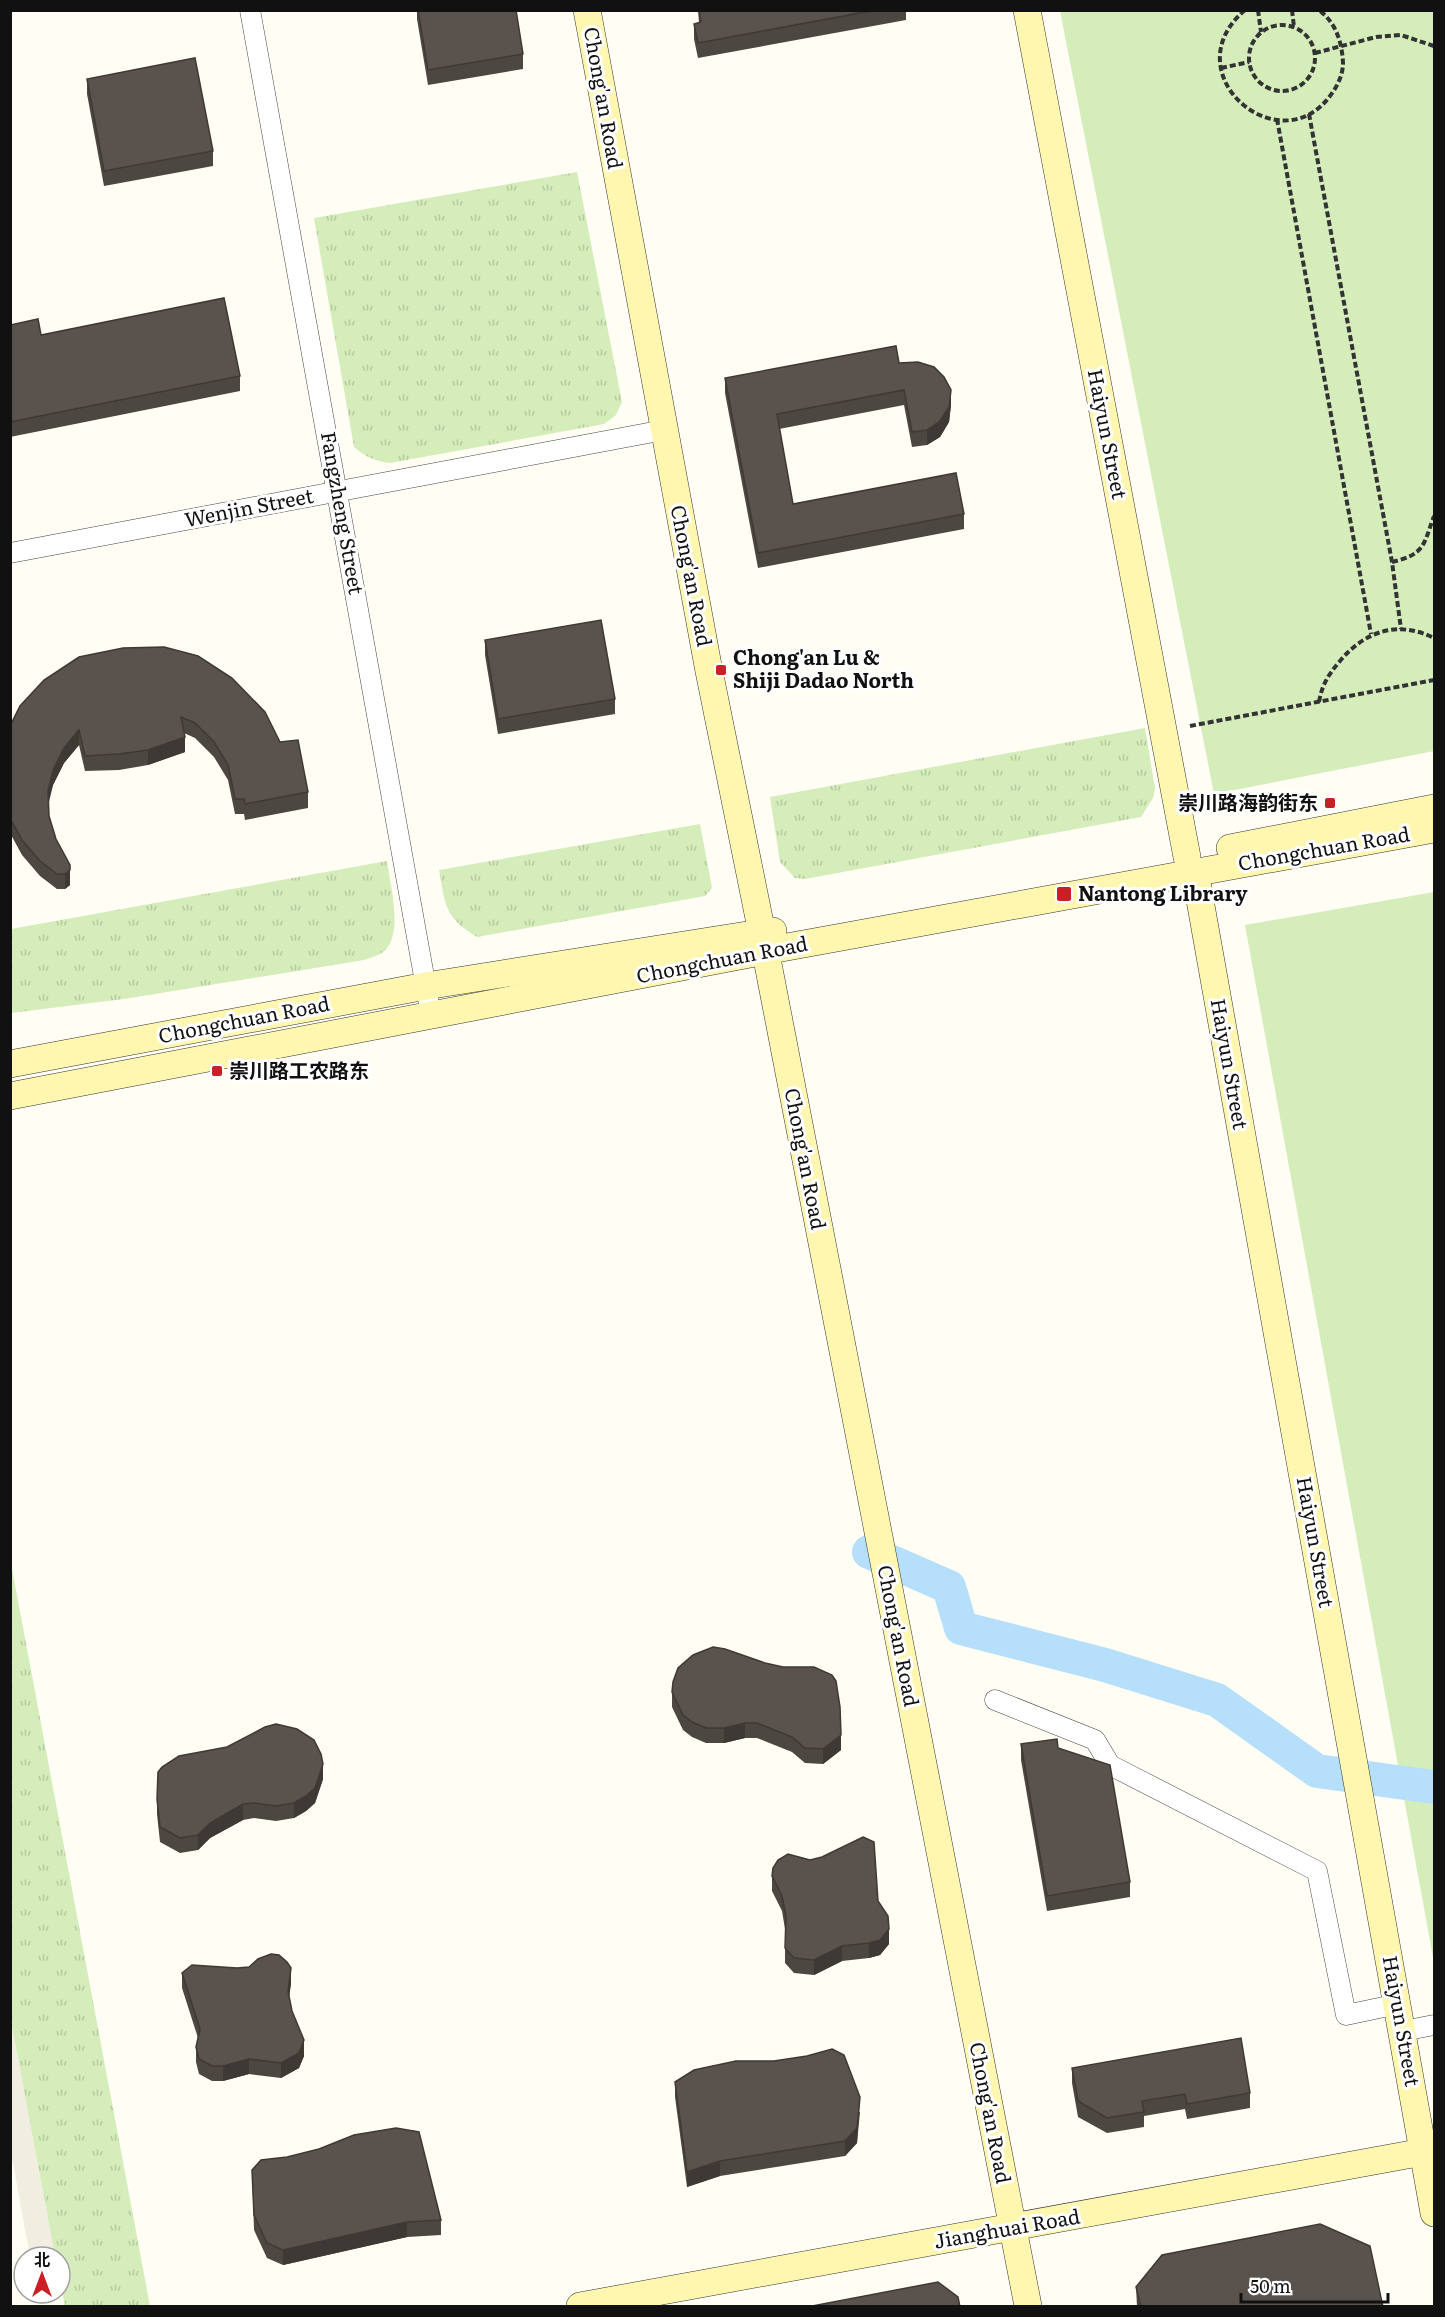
<svg xmlns="http://www.w3.org/2000/svg" width="1445" height="2317" font-family="Literata,'Noto Sans SC',serif">
<style>
.grass{fill:url(#grass-tufts)}
.park{fill:#d4edba}
.plaza{fill:#f1ede1}
.lines{fill:none;stroke-linecap:round;stroke-linejoin:round}
.river{stroke:#b5dffa;stroke-width:34}
.street-casing{stroke:#444;stroke-width:21}
.secondary-casing{stroke:#333;stroke-width:28}
.path{stroke:#333;stroke-width:4;stroke-dasharray:6 3;stroke-linecap:butt}
.street{stroke:#fff;stroke-width:20}
.secondary{stroke:#fff7af;stroke-width:27}
.wall{fill:#4d4741}
.shaded-wall{fill:#3f3935}
.building{fill:#5a524c;stroke:#3f3935;stroke-width:1.5}
.poi-dot{fill:#ca1f25;stroke:#fff;stroke-width:2}
.labels{text-anchor:middle;stroke-width:6;stroke-linejoin:round;paint-order:stroke}
.street-label{font-size:20px;fill:#111;stroke:#fff}
.poi-label{font-size:20px;font-weight:bold;fill:#111;stroke:#fff;text-anchor:start}
</style>
<defs>
<pattern id="grass-tufts" width="24" height="20" patternUnits="userSpaceOnUse" patternTransform="scale(1.5)"><rect width="24" height="20" fill="#d4edba"/><path d="M3 7l-1-3M5 7V3M7 7l1-3M15 17l-1-3M17 17v-4M19 17l1-3" fill="none" stroke="#b5ca9f"/></pattern>
</defs>
<rect width="100%" height="100%" fill="#fffdf4"/>
<g class="grass">
<path d="M577 172 622 402 616 415 604 424 390 463C374 461 366 457 354 447L314 218Z"/>
<polygon points="1145,728 1155,789 1153,798 1141,817 805,879 795,878 780,862 770,797"/>
<path d="M700 824 712 888 705 896 477 937C445 918 445 905 439 870Z"/>
<path d="M387 861C390 885 405 937 382 953 377 956 369 958 364 960L124 999 11 1013V929Z"/>
<polygon points="10,1558 150,2306 65,2306 60,2281 60,2257 55,2257 11,2022"/>
</g>
<g class="park">
<polygon points="1060,11 1434,11 1434,751 1214,794"/>
<polygon points="1434,892 1434,1963 1245,925"/>
</g>
<polygon class="plaza" points="10,2022 11,2022 55,2257 30,2257 11,2152"/>
<g class="lines">
<polyline class="river" points="869,1552 949,1587 961,1628 1105,1665 1217,1700 1317,1771 1434,1787"/>
<defs>
<g id="street">
<polyline points="250,10 431,1015"/>
<polyline points="10,553 664,430"/>
<polyline points="995,1700 1095,1740 1110,1765 1317,1871 1346,2015 1398,2004"/>
<polyline points="1403,2031 1434,2025"/>
</g>
<g id="secondary">
<polyline points="587,10 709,671 762,933 1028,2306"/>
<polyline points="1027,10 1187,857"/>
<polyline points="1230,848 1434,808"/>
<polyline points="1195,872 1434,2213"/>
<polyline points="10,1064 426,986 773,931"/>
<polyline points="10,1096 765,951 1434,829"/>
<polyline points="580,2306 1434,2150"/>
</g>
</defs>
<use href="#street" class="street-casing"/>
<use href="#secondary" class="secondary-casing"/>
<g class="path">
<path d="M1245 10C1171 73 1279 165 1330 96 1337 87 1343 75 1343 63 1342 42 1336 23 1319 10"/>
<polyline points="1258,10 1261,32"/>
<polyline points="1292,10 1294,27"/>
<circle cx="1282" cy="58" r="33"/>
<polyline points="1315,53 1376,37 1401,35 1434,46"/>
<polyline points="1221,68 1249,62"/>
<polyline points="1309,114 1392,562 1401,629"/>
<polyline points="1277,119 1371,634"/>
<path d="M1392 562C1425 554 1423 546 1434 516"/>
<path d="M1319 702C1322 684 1329 674 1340 661 1365 631 1398 620 1434 638"/>
<polyline points="1190,726 1434,680"/>
</g>
<use href="#street" class="street"/>
<use href="#secondary" class="secondary"/>
</g>
<g class="wall">
<polygon points="417,10 516,10 523,54 523,69 428,85 417,19"/>
<polygon points="698,10 906,10 906,20 698,58 694,39 694,24 699,23"/>
<polygon points="87,79 213,151 213,166 104,186 87,94"/>
<polygon points="10,325 41,335 240,376 240,391 10,437"/>
<polygon points="899,363 951,405 949,422 940,437 927,445 912,447 904,405 779,429 793,504 964,514 964,529 758,568 725,393 725,378"/>
<polygon points="485,640 615,699 615,714 498,734 485,655"/>
<polygon points="44,680 280,742 308,792 308,808 245,820 244,814 235,814 228,780 214,757 195,738 184,733 185,752 148,765 119,770 85,771 79,745 64,763 53,785 48,802 49,816 70,885 65,889 57,889 40,876 22,855 10,833 10,726"/>
<polygon points="672,1692 841,1750 823,1764 805,1763 792,1752 757,1738 745,1738 724,1743 706,1743 692,1737 683,1730 672,1707"/>
<polygon points="1021,1744 1058,1748 1130,1882 1130,1897 1047,1911 1021,1760"/>
<polygon points="323,1779 315,1803 306,1811 294,1818 276,1821 254,1818 243,1820 210,1838 198,1850 180,1853 160,1842 157,1814 157,1799"/>
<polygon points="772,1876 878,1901 889,1944 880,1955 869,1958 842,1961 814,1975 794,1973 785,1963 785,1929 782,1911 772,1891"/>
<polygon points="182,1973 291,1983 289,1997 292,2011 304,2056 299,2068 281,2078 249,2074 223,2081 212,2081 199,2074 196,2062 196,2047 198,2038 182,1988"/>
<polygon points="1072,2068 1250,2093 1250,2108 1187,2119 1185,2109 1144,2116 1144,2127 1107,2133 1078,2117 1072,2083"/>
<polygon points="675,2082 860,2112 857,2143 845,2156 720,2176 687,2187 675,2097"/>
<polygon points="252,2170 441,2220 441,2235 407,2237 283,2265 267,2258 254,2230"/>
<polygon points="1136,2287 1383,2307 1137,2307"/>
</g>
<g class="shaded-wall">
<polygon points="951,390 951,405 949,422 940,437 927,445 927,430"/>
<polygon points="79,730 79,745 64,763 53,785 48,806 48,791 53,770 64,748"/>
<polygon points="185,737 185,752 148,765 148,750"/>
<polygon points="70,865 70,885 65,889 65,874"/>
<polygon points="745,1723 745,1738 724,1743 724,1728"/>
<polygon points="841,1735 841,1750 823,1764 823,1749"/>
<polygon points="323,1764 323,1779 315,1803 306,1811 294,1818 294,1803"/>
<polygon points="243,1804 243,1820 210,1838 198,1850 198,1835 210,1823"/>
<polygon points="889,1929 889,1944 880,1955 869,1958 869,1943"/>
<polygon points="842,1946 842,1961 814,1975 814,1960"/>
<polygon points="291,1968 291,1983 288,2006 288,1991"/>
<polygon points="304,2040 304,2056 299,2068 281,2078 281,2063"/>
<polygon points="249,2059 249,2074 223,2081 223,2066"/>
<polygon points="860,2097 857,2143 845,2156 845,2141"/>
<polygon points="720,2161 720,2176 687,2187 687,2172"/>
<polygon points="407,2222 407,2237 283,2265 283,2250"/>
</g>
<g class="building">
<polygon points="418,10 516,10 523,54 428,70"/>
<polygon points="699,10 876,10 698,43 694,24 701,22"/>
<polygon points="195,58 213,151 104,171 87,79"/>
<polygon points="224,298 240,376 10,422 10,325 38,319 41,335"/>
<polygon points="896,346 899,363 918,362 934,367 944,377 951,390 949,407 940,421 927,430 912,432 904,390 777,414 793,504 956,473 964,514 758,553 725,378"/>
<polygon points="601,620 615,699 498,719 485,640"/>
<polygon points="164,647 198,656 232,678 265,712 280,742 298,740 308,792 245,804 244,799 235,799 228,765 214,742 195,723 181,717 185,737 148,750 119,754 85,756 79,730 64,748 53,770 48,791 49,816 56,839 70,865 70,870 65,874 57,874 40,861 22,840 10,818 10,726 20,706 44,680 79,657 123,648"/>
<polygon points="713,1647 725,1649 765,1663 783,1667 814,1667 832,1675 836,1681 840,1707 841,1735 823,1749 805,1748 792,1737 757,1723 745,1723 724,1728 706,1728 692,1722 683,1715 672,1692 673,1682 678,1668 693,1655"/>
<polygon points="276,1724 297,1729 314,1740 321,1754 323,1764 315,1788 306,1796 294,1803 276,1806 254,1803 243,1804 210,1823 198,1835 180,1838 160,1827 157,1799 158,1772 162,1767 179,1756 227,1747 265,1727"/>
<polygon points="1057,1739 1058,1748 1110,1765 1130,1882 1047,1896 1021,1744"/>
<polygon points="863,1837 874,1842 878,1901 888,1916 889,1929 880,1940 869,1943 842,1946 814,1960 794,1958 785,1948 786,1916 782,1896 772,1876 773,1868 778,1860 788,1854 810,1860 822,1857"/>
<polygon points="271,1954 279,1955 287,1962 291,1968 288,1991 292,2011 304,2040 299,2053 281,2063 249,2059 223,2066 212,2066 199,2059 196,2047 200,2029 182,1973 192,1965 237,1968 249,1967 258,1959"/>
<polygon points="1241,2038 1250,2093 1187,2104 1185,2094 1142,2101 1144,2112 1107,2118 1078,2101 1072,2068"/>
<polygon points="832,2049 844,2055 860,2097 857,2128 845,2141 720,2161 687,2172 675,2082 694,2070 736,2061 774,2061 807,2056"/>
<polygon points="396,2128 419,2132 441,2220 407,2222 283,2250 267,2243 254,2215 252,2170 261,2160 287,2157 319,2149 354,2135"/>
<polygon points="1320,2224 1370,2246 1383,2307 1141,2307 1136,2287 1162,2255"/>
<polygon points="938,2282 958,2297 960,2307 807,2307"/>
</g>
<g class="poi-dot">
<rect x="715" y="664" width="12" height="12" rx="3"/>
<rect x="1324" y="797" width="12" height="12" rx="3"/>
<rect x="1056" y="886" width="16" height="16" rx="3"/>
<rect x="211" y="1065" width="12" height="12" rx="3"/>
</g>
<g class="labels">
<g class="street-label">
<text transform="translate(603 98) rotate(80)" y="7">Chong'an Road</text>
<text transform="translate(1107 434) rotate(79)" y="7">Haiyun Street</text>
<text transform="translate(249 508) rotate(-11)" y="7">Wenjin Street</text>
<text transform="translate(342 513) rotate(80)" y="7">Fangzheng Street</text>
<text transform="translate(691 576) rotate(79)" y="7">Chong'an Road</text>
<text transform="translate(1324 849) rotate(-10)" y="7">Chongchuan Road</text>
<text transform="translate(722 960) rotate(-11)" y="7">Chongchuan Road</text>
<text transform="translate(244 1020) rotate(-11)" y="7">Chongchuan Road</text>
<text transform="translate(1229 1064) rotate(80)" y="7">Haiyun Street</text>
<text transform="translate(805 1159) rotate(79)" y="7">Chong'an Road</text>
<text transform="translate(1315 1542) rotate(80)" y="7">Haiyun Street</text>
<text transform="translate(898 1636) rotate(79)" y="7">Chong'an Road</text>
<text transform="translate(1401 2021) rotate(80)" y="7">Haiyun Street</text>
<text transform="translate(990 2113) rotate(79)" y="7">Chong'an Road</text>
<text transform="translate(1007 2229) rotate(-10)" y="7">Jianghuai Road</text>
</g>
<g class="poi-label">
<text x="733" y="665">Chong'an Lu &amp;<tspan x="733" dy="23">Shiji Dadao North</tspan></text>
<text x="1318" y="810" text-anchor="end">崇川路海韵街东</text>
<text x="1078" y="901">Nantong Library</text>
<text x="229" y="1078">崇川路工农路东</text>
</g>
</g>
<rect width="1445" height="2317" fill="none" stroke="#111111" stroke-width="24"/>
<g transform="translate(42 2275)"><circle r="28" fill="#ffffff" stroke="#a0a0a0" stroke-width="1.5"/>
<path d="M0-4.5L10 22L0 15L-10 22Z" fill="#ca1f25"/>
<text y="-9" font-size="16" font-weight="bold" text-anchor="middle" fill="#111111">北</text>
</g>
<path d="M1241 2293v9h147v-9" fill="none" stroke="#111111" stroke-width="3"/>
<text x="1250" y="2293" font-size="18" fill="#111111" stroke="#ffffff" stroke-width="4.5" paint-order="stroke">50 m</text>
</svg>
